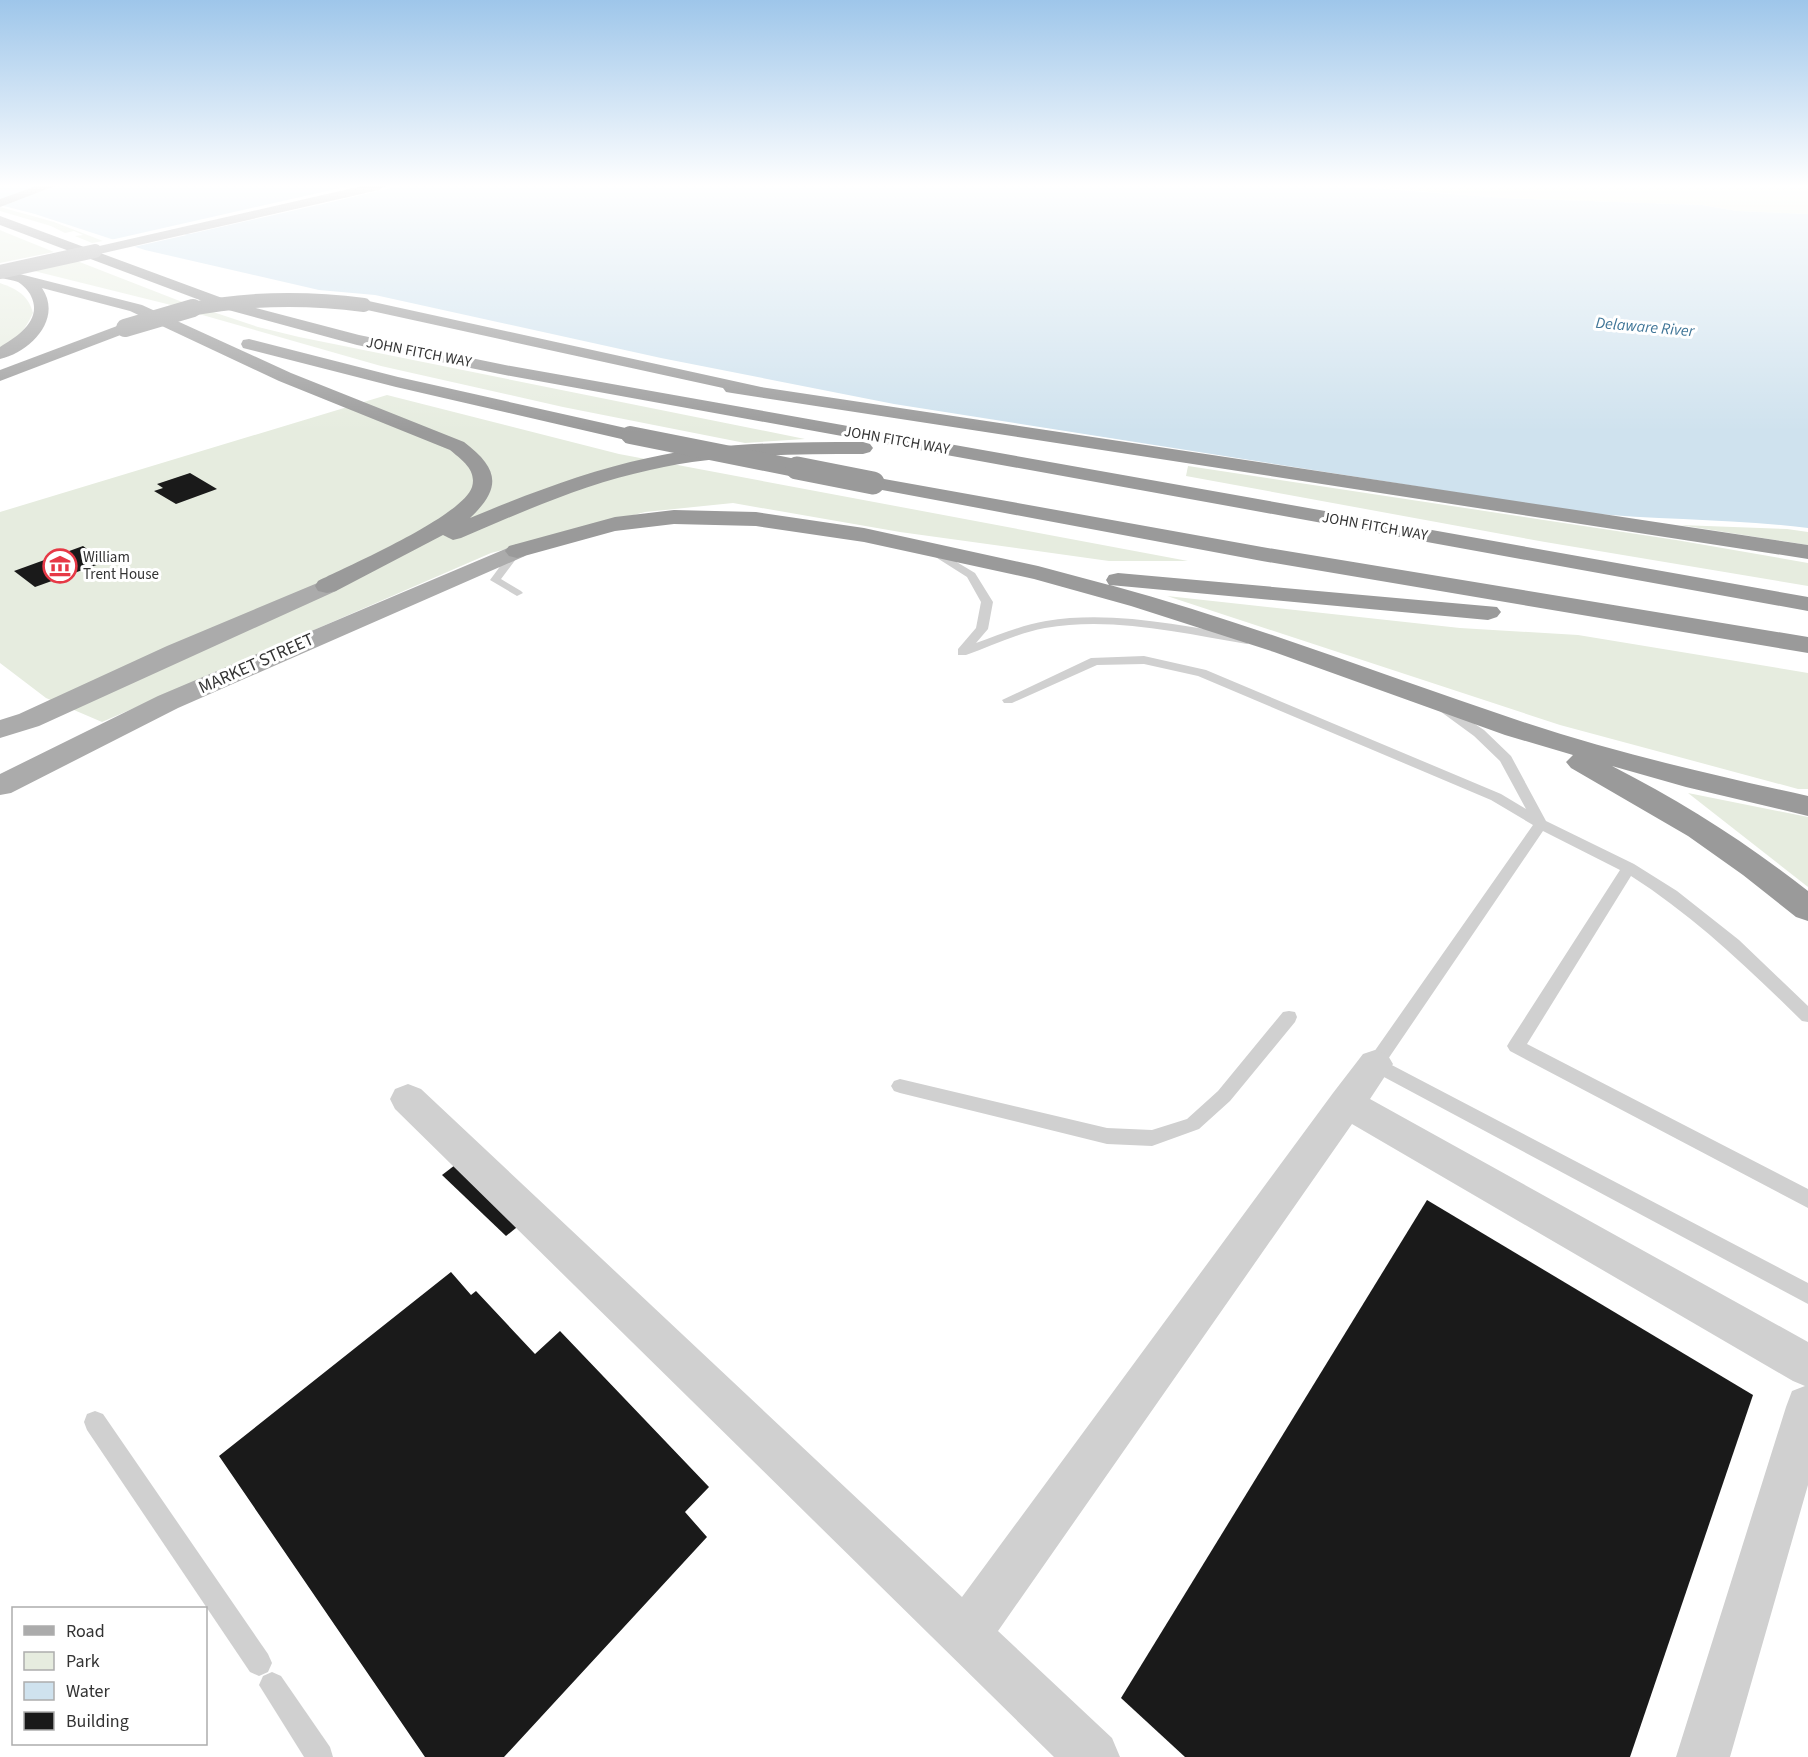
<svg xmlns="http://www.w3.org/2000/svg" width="1808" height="1757" font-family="'Source Sans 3',sans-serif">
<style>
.green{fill:#e6ecdf}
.water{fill:#cfe2ee}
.pier{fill:#fff}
.building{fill:#1a1a1a}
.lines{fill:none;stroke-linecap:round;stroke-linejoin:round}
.lane{fill:#d0d0d0;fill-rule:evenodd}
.street{fill:#d0d0d0;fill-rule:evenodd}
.primary{fill:#ababab;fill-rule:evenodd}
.highway{fill:#9a9a9a;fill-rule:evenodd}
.primary-bridge{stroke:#ababab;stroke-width:14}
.highway-bridge-far2{stroke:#9a9a9a;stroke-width:14}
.highway-bridge-far1{stroke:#9a9a9a;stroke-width:18}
.highway-bridge{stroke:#9a9a9a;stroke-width:23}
.labels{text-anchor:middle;stroke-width:6;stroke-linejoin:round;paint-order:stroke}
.far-street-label{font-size:15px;fill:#333;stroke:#fff}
.far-poi-label{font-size:15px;fill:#333;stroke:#fff;text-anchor:start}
.far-water-label{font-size:16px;font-style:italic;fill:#3f7597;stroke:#fff}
.street-label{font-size:18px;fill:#333;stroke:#fff}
</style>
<rect width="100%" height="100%" fill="#fff"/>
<g class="green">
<polygon points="1355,186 1808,186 1808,214 1737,211 1702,205 1505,198"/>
<polygon points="0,207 54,222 103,241 92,243 75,236 83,235 74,231 65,233 51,226 0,211"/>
<polygon points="0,230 7,233 54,252 0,263"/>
<polygon points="77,261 190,305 179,307 34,271"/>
<path d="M0 283C17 289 28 295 33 313 25 330 17 340 0 349Z"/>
<polygon points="207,310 258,327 299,337 805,439 745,443 563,407 381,366 192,312"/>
<polygon points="387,395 619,454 1188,561 1109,561 900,532 733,503 645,512 491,553 102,722 46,698 0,663 0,512"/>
<polygon points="1188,466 1676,540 1808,563 1808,586 1545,542 1186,476"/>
<polygon points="1680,525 1787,529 1808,532 1808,545"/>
<polygon points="1167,596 1460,628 1578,635 1808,673 1808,789 1798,789 1560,725"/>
<polygon points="1688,793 1808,817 1808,887"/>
</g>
<path class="water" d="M0 186H1346L1505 198 1702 205 1737 211 1808 214V528C1734 519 1660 520 1587 513L894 404 661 358 375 295 319 290 145 250 35 214 0 205Z"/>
<polygon class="pier" points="349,186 399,186 319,205 299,199 318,205 190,234 168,228 187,235 129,248 106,241"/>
<g class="building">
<polygon points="190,473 217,489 176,504 154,491 163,488 157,484"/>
<polygon points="83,546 105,562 35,587 14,571"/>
<polygon points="459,1162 522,1223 506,1236 442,1175"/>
<polygon points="1427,1200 1753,1395 1630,1757 1185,1757 1121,1698"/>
<polygon points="451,1272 471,1295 476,1291 535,1354 560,1331 709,1487 685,1512 707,1537 504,1757 425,1757 219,1456"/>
</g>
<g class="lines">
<g class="lane">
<path d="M930 546 975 573 993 602 988 629 976 643C999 635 1022 625 1046 621 1112 610 1182 626 1247 636L1253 640 1247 644C1182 633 1111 616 1045 628 1018 633 992 646 966 655H958V649L976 628 981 602 967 577 926 551V547Z"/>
<polygon points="517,548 522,551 501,579 521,591 523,593 517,596 490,580 513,549"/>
<path d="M1144 656 1206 670 1501 794 1526 809 1500 761 1474 736 1433 706 1435 703H1443L1484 730 1511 756 1546 821 1634 864 1677 891 1739 940 1808 1006V1022L1802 1021C1748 968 1695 917 1631 876L1527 1044 1808 1189V1208L1510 1051 1507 1046 1510 1041 1620 870 1543 831 1386 1062 1808 1283V1304L1369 1069 1366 1064 1369 1059 1533 825 1491 800 1198 676 1144 664 1097 665 1012 703H1004L1002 700 1091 658Z"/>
<polygon points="1289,1011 1295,1012 1297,1017 1295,1022 1230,1101 1199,1129 1152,1146 1107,1144 900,1093 894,1091 891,1086 894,1081 900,1079 1107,1128 1152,1130 1187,1119 1218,1091 1283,1012"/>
<polygon points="95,1411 103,1414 268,1654 272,1663 268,1672 259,1676 250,1672 87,1430 84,1422 87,1414"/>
<polygon points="272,1672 281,1676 330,1747 333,1757 304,1757 259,1685 263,1676"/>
</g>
<polygon class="street" points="1375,1050 1387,1054 1393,1064 1370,1099 1808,1342 1808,1485 1730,1757 1676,1757 1786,1407 1792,1391 1805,1386 1793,1381 1352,1124 998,1631 1112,1738 1120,1757 1054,1757 395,1109 390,1099 395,1089 408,1084 421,1089 962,1597 1333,1093 1363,1054"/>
<g class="primary">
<polygon points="362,186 385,186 379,190 95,255 88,251 95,247"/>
<polygon points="517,544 525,546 529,551 525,556 178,708 11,793 0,795 0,774 158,696"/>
<polygon points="327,579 336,581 339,586 336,591 39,726 0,738 0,720 19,714 167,646"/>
</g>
<g class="highway">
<polygon points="36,186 55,186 0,207 0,199"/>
<polygon points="0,216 233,302 359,335 505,365 1808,597 1808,611 505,375 357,345 221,308 0,225"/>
<path d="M0 269 142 305 291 373 464 442C498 468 503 487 470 518 528 494 587 471 648 458 718 442 792 442 863 442L870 444 873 448 870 452 863 454C792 454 719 454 650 470 584 484 522 512 461 538L453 540 443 535 336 591 327 593 318 591 315 586 318 581C348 566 463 516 472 487 477 470 462 460 450 450L279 381 130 311 42 288C63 319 30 352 0 359V347C17 337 43 320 31 296 29 291 23 285 18 282 13 280 6 279 0 278Z"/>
<polygon points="364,300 761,387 1808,545 1808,559 732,393 726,392 723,388 358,308 356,305 358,302"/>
<polygon points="125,323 131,325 133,328 131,331 0,381 0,370"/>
<polygon points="249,339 398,377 630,429 637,431 640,435 637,439 630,441 396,387 243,348 241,344 243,340"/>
<polygon points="873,477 1262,547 1808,637 1808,653 1262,561 866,487 862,483 866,479"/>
<path d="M674 510 756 512 864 528 1038 566 1109 585 1106 580 1109 575 1118 573 1497 607 1501 612 1497 617 1488 620 1110 585C1250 623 1385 676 1523 722 1616 753 1713 775 1808 796V816L1686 787 1612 766C1681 801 1747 843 1808 891V921L1796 917 1743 875 1688 836 1571 768 1566 762 1573 755 1505 735 1274 652 1131 606 1034 579 864 542 756 526 674 524 615 531 517 558 509 556 505 551 509 546 615 517Z"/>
</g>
<polyline class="primary-bridge" points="0,272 95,251"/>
<path class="highway-bridge-far2" d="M186 310C246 298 303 297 364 305"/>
<g class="highway-bridge-far1">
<polyline points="125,328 193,308"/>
<polyline points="630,435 805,470"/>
</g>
<polyline class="highway-bridge" points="797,468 873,483"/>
</g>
<linearGradient id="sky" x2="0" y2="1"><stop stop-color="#9ec6ea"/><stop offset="0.43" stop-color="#fff"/><stop offset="1" stop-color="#fff" stop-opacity="0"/></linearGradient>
<rect width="1808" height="432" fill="url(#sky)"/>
<defs>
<symbol id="museum-ring" viewBox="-11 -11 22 22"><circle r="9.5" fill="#fff" stroke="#e63946" stroke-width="1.5"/><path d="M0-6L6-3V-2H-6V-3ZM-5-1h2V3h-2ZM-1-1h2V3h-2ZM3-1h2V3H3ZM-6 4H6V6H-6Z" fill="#e63946"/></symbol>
</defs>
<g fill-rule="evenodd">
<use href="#museum-ring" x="41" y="547" width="38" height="38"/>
</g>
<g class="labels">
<g class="far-street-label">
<text transform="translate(419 352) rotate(11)" y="5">JOHN FITCH WAY</text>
<text transform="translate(897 440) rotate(10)" y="5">JOHN FITCH WAY</text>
<text transform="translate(1375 526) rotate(10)" y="5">JOHN FITCH WAY</text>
</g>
<g class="far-poi-label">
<text x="83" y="562">William<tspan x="83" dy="17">Trent House</tspan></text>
</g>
<g class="far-water-label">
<text transform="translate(1645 326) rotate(5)" y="6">Delaware River</text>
</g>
<g class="street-label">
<text transform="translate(256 663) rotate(-24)" y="6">MARKET STREET</text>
</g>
</g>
<rect x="12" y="1607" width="195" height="138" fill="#ffffff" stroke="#adadad" stroke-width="1.5"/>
<rect x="24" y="1626" width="30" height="9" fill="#ababab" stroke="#adadad" stroke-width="1.5"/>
<text x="66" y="1637" font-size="18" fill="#333333">Road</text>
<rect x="24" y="1652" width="30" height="18" fill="#e6ecdf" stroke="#adadad" stroke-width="1.5"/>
<text x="66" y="1667" font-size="18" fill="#333333">Park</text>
<rect x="24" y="1682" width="30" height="18" fill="#cfe2ee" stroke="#adadad" stroke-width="1.5"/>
<text x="66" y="1697" font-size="18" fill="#333333">Water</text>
<rect x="24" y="1712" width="30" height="18" fill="#1a1a1a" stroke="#adadad" stroke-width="1.5"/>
<text x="66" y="1727" font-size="18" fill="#333333">Building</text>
</svg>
